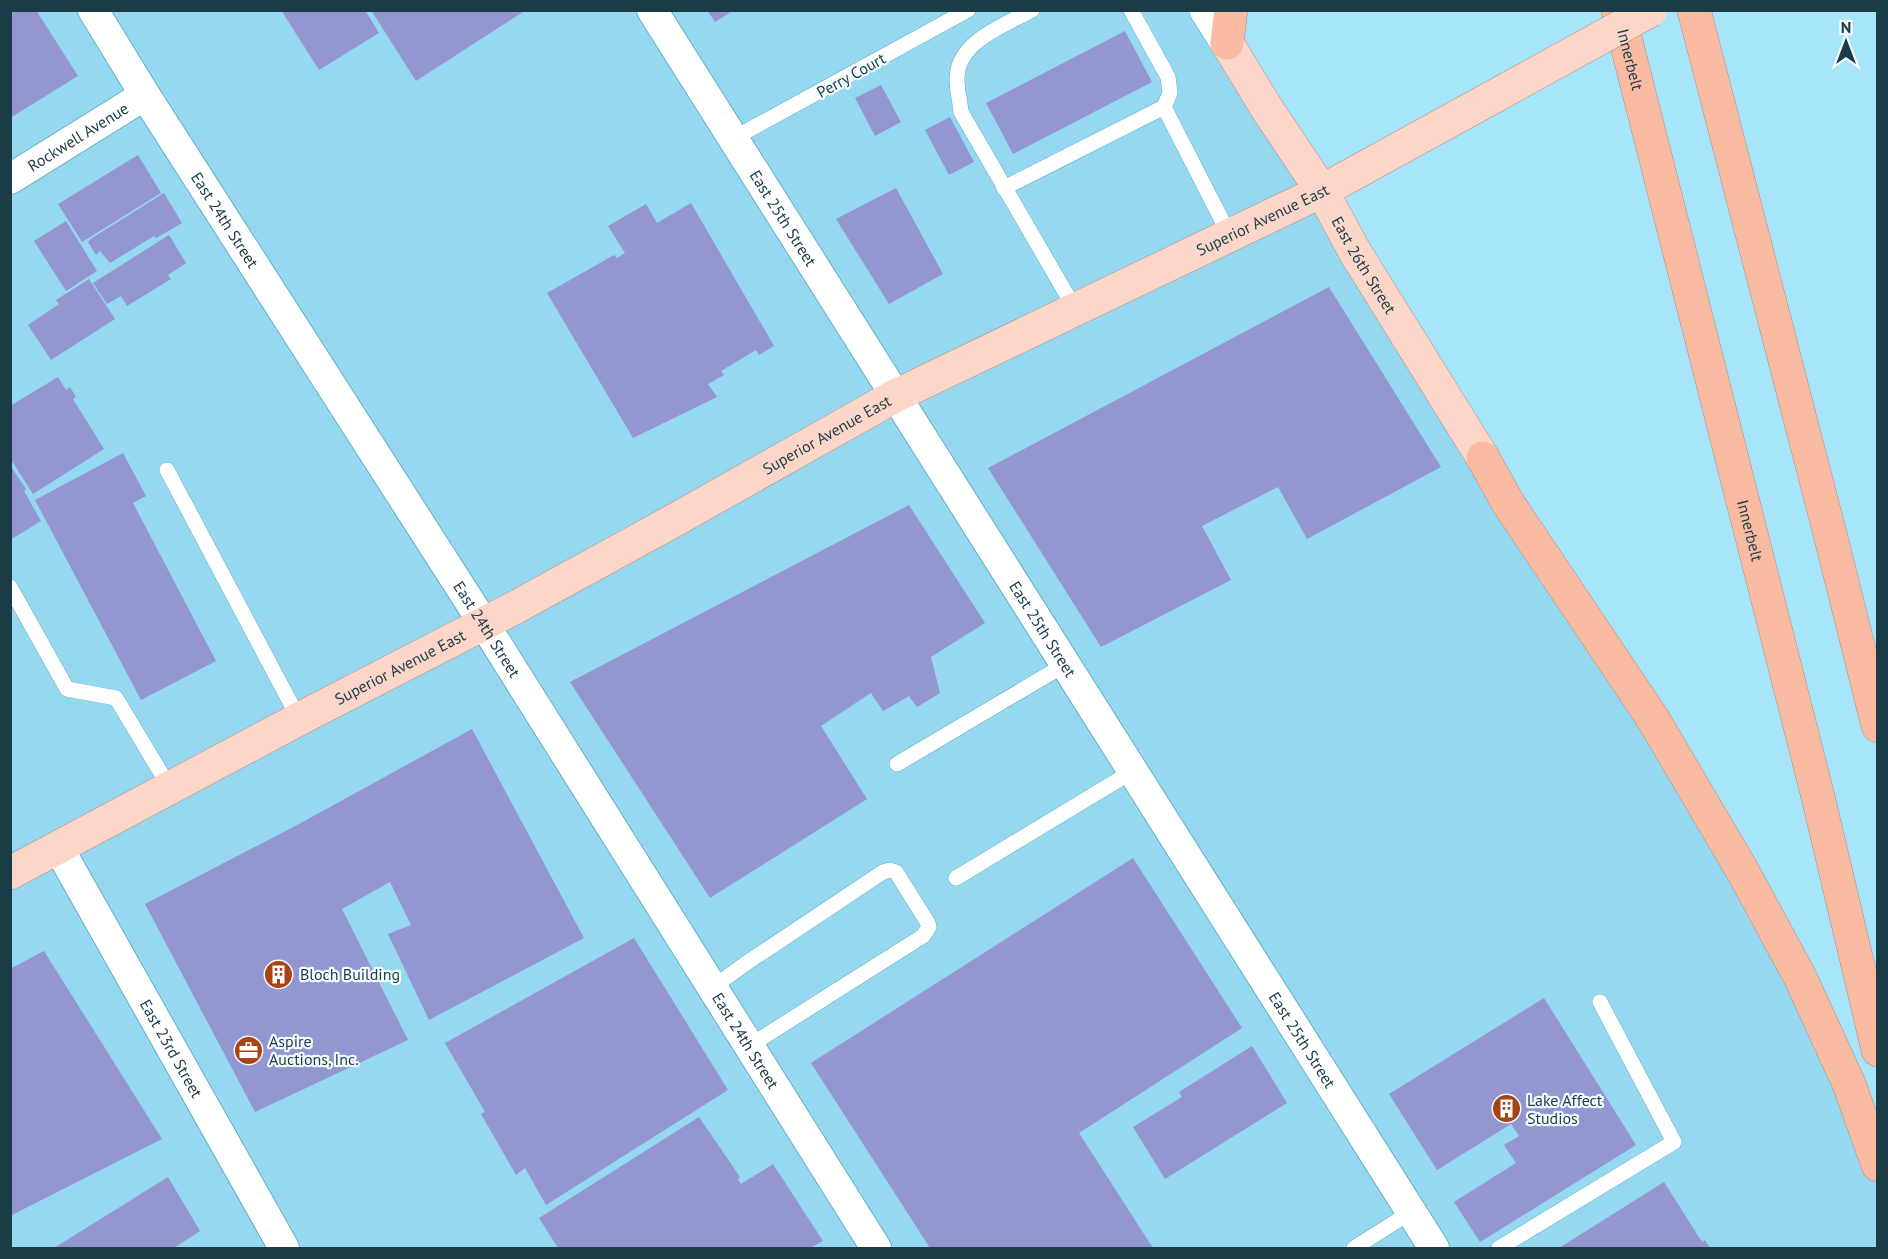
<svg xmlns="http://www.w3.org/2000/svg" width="1888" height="1259" font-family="'PT Sans',sans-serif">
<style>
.built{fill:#95d8f0}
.building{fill:#9396d1}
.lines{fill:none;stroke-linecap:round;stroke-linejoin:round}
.lane-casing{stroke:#61b0ca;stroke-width:16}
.street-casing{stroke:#61b0ca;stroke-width:32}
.secondary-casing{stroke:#61b0ca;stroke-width:34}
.primary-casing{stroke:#ac8f83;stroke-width:34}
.highway-casing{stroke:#ac8f83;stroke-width:34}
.lane{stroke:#fff;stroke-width:15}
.street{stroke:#fff;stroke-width:30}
.secondary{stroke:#fff;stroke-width:33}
.primary{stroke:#fcd6c8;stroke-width:33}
.highway{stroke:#fabba3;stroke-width:33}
.primary-bridge-casing{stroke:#ac8f83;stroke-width:34;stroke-linecap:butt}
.primary-bridge{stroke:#fcd6c8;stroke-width:33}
.labels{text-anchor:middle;stroke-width:4.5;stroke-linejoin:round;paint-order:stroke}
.street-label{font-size:16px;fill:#1a3c47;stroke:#f5fcff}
.poi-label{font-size:16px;fill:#1a3c47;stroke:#f5fcff;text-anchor:start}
</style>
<rect width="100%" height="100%" fill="#a7e5fb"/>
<polygon class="built" points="10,11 1231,11 1227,43 1653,719 1877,1165 1877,1248 11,1248"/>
<g class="building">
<polygon points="10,10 36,10 78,76 10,118"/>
<polygon points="281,10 365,10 379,33 319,70"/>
<polygon points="371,10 526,10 416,81"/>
<polygon points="707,10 734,10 715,22"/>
<polygon points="1125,31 1152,82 1013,154 986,103"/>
<polygon points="881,85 901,122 875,136 855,98"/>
<polygon points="950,117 974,162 949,175 925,130"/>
<polygon points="138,155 161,193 82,242 58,204"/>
<polygon points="896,188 943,274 889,304 836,219"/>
<polygon points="164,193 182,223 156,238 154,236 110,263 100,251 96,255 88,242 92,238"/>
<polygon points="691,203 774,346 759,355 756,350 721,371 724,375 708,384 717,397 633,438 547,293 614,255 617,258 625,253 608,226 646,204 657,223"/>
<polygon points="66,221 97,271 66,291 34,241"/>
<polygon points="169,235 186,263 168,275 171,279 127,306 121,296 107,304 93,283"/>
<polygon points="89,279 115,319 51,360 28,325 59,304 56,300"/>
<polygon points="1329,287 1441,467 1307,539 1278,487 1202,526 1231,580 1101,647 988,468"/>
<polygon points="58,377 66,390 70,387 76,397 73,399 104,449 33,494 10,458 10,406"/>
<polygon points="123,453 146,496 133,503 216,661 141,700 35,500"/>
<polygon points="10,465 26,489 24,491 41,521 10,540"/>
<polygon points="909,505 985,623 931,657 940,693 917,707 909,696 883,711 871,693 821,726 867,799 710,898 570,682"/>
<polygon points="472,729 584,938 429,1020 388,934 411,925 390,882 342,909 408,1040 255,1112 145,904 299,824"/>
<polygon points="1133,858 1242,1028 1079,1133 1153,1248 930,1248 811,1063"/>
<polygon points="634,938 728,1090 546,1205 525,1168 516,1175 481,1114 485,1112 445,1043"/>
<polygon points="44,951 162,1139 10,1216 10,969"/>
<polygon points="1544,998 1636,1145 1480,1242 1454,1202 1516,1163 1504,1145 1519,1136 1511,1124 1437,1170 1389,1094"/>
<polygon points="1252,1046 1287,1103 1165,1179 1133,1127 1182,1097 1179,1092"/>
<polygon points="699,1117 740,1177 738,1179 741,1184 773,1164 823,1241 810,1248 558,1248 539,1218"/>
<polygon points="168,1177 200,1231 174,1248 54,1248"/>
<polygon points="1664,1182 1702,1242 1705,1240 1710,1248 1559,1248"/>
</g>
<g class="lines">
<defs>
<g id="lane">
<path d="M1032 10C1004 26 957 41 957 79 957 90 960 101 961 112L1075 309"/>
<polyline points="1131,10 1168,77 1170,93 1164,107"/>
<polyline points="734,138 968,10"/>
<polyline points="1004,188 1164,107 1230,236"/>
<polyline points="167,470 299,719"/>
<polyline points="10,587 67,689 116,698 170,788"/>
<polyline points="897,764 1066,664"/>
<polyline points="956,878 1133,771"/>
<polyline points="712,988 745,964 883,872 890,870 896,872 928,923 929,927 923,936 749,1046"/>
<polyline points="1354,1248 1411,1212"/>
<polyline points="1499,1248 1674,1142 1600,1002"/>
</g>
<g id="street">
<path id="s1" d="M93 10 145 95 484 624 876 1248"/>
<path id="s2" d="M652 10 1434 1248"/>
<path id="s3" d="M10 179 145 95"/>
<path id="s4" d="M58 847 284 1248"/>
</g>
<polyline id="secondary" points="1206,10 1227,43"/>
<g id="primary">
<path id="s5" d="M1227 43 1267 109 1322 191 1355 252 1483 458"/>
<path id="s6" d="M10 873 299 719 516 607 673 521 895 396 1322 191 1513 86"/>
</g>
<g id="highway">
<path id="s7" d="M1618 10 1818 797 1878 1050"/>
<polyline points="1694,10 1829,530 1878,726"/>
<polyline points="1227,43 1231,10"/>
<polyline points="1483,458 1508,503 1653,719 1742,870 1800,977 1849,1084 1878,1165"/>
</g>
</defs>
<use href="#lane" class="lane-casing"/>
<use href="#street" class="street-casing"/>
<use href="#secondary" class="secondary-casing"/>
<use href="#primary" class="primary-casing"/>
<use href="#highway" class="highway-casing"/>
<use href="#lane" class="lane"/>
<use href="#street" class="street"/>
<use href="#secondary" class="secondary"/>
<use href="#primary" class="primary"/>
<use href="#highway" class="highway"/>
<defs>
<polyline id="primary-bridge" points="1513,86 1651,10"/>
</defs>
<use href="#primary-bridge" class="primary-bridge-casing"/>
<use href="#primary-bridge" class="primary-bridge"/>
</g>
<defs>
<symbol id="building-disc" viewBox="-11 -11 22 22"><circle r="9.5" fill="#a84315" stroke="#f5fcff"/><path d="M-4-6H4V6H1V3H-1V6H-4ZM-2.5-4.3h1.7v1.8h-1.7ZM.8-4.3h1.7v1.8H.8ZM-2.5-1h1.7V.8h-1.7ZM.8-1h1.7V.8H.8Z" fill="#fff"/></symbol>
<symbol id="office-disc" viewBox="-11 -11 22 22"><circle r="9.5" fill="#a84315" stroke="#f5fcff"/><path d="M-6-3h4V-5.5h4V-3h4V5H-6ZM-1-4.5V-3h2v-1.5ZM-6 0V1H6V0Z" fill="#fff"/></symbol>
</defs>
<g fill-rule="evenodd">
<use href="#building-disc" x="262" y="958" width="33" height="33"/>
<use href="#office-disc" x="232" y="1034" width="33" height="33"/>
<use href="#building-disc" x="1490" y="1092" width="33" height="33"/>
</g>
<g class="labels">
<g class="street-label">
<text dy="6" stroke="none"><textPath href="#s7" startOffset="51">Innerbelt</textPath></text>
<text transform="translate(851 75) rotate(-29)" y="6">Perry Court</text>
<text dy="6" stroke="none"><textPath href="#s3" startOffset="80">Rockwell Avenue</textPath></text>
<text dy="6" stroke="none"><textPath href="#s2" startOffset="246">East 25th Street</textPath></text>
<text dy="6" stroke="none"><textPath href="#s1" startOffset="248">East 24th Street</textPath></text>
<text dy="6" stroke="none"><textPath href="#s6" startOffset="1413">Superior Avenue East</textPath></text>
<text dy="6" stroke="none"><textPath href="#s5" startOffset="261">East 26th Street</textPath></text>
<text dy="6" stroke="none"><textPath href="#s6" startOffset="927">Superior Avenue East</textPath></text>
<text dy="6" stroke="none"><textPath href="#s7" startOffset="537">Innerbelt</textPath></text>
<text dy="6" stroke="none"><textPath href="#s1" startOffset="734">East 24th Street</textPath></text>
<text dy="6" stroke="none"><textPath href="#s2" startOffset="732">East 25th Street</textPath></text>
<text dy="6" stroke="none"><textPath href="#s6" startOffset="441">Superior Avenue East</textPath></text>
<text dy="6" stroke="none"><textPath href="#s1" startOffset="1220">East 24th Street</textPath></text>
<text dy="6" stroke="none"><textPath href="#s2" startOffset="1218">East 25th Street</textPath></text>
<text dy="6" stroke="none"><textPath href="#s4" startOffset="231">East 23rd Street</textPath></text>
</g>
<g class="poi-label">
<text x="300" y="980">Bloch Building</text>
<text x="269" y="1047">Aspire<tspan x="269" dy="18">Auctions, Inc.</tspan></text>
<text x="1527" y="1106">Lake Affect<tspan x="1527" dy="18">Studios</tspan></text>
</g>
</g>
<rect width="1888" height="1259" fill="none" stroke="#1a3c47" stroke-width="24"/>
<g transform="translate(1846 42)" stroke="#f5fcff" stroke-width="4.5" paint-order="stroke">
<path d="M0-4.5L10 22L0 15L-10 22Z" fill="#1a3c47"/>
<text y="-9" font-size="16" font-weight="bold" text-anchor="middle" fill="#1a3c47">N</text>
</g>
</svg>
